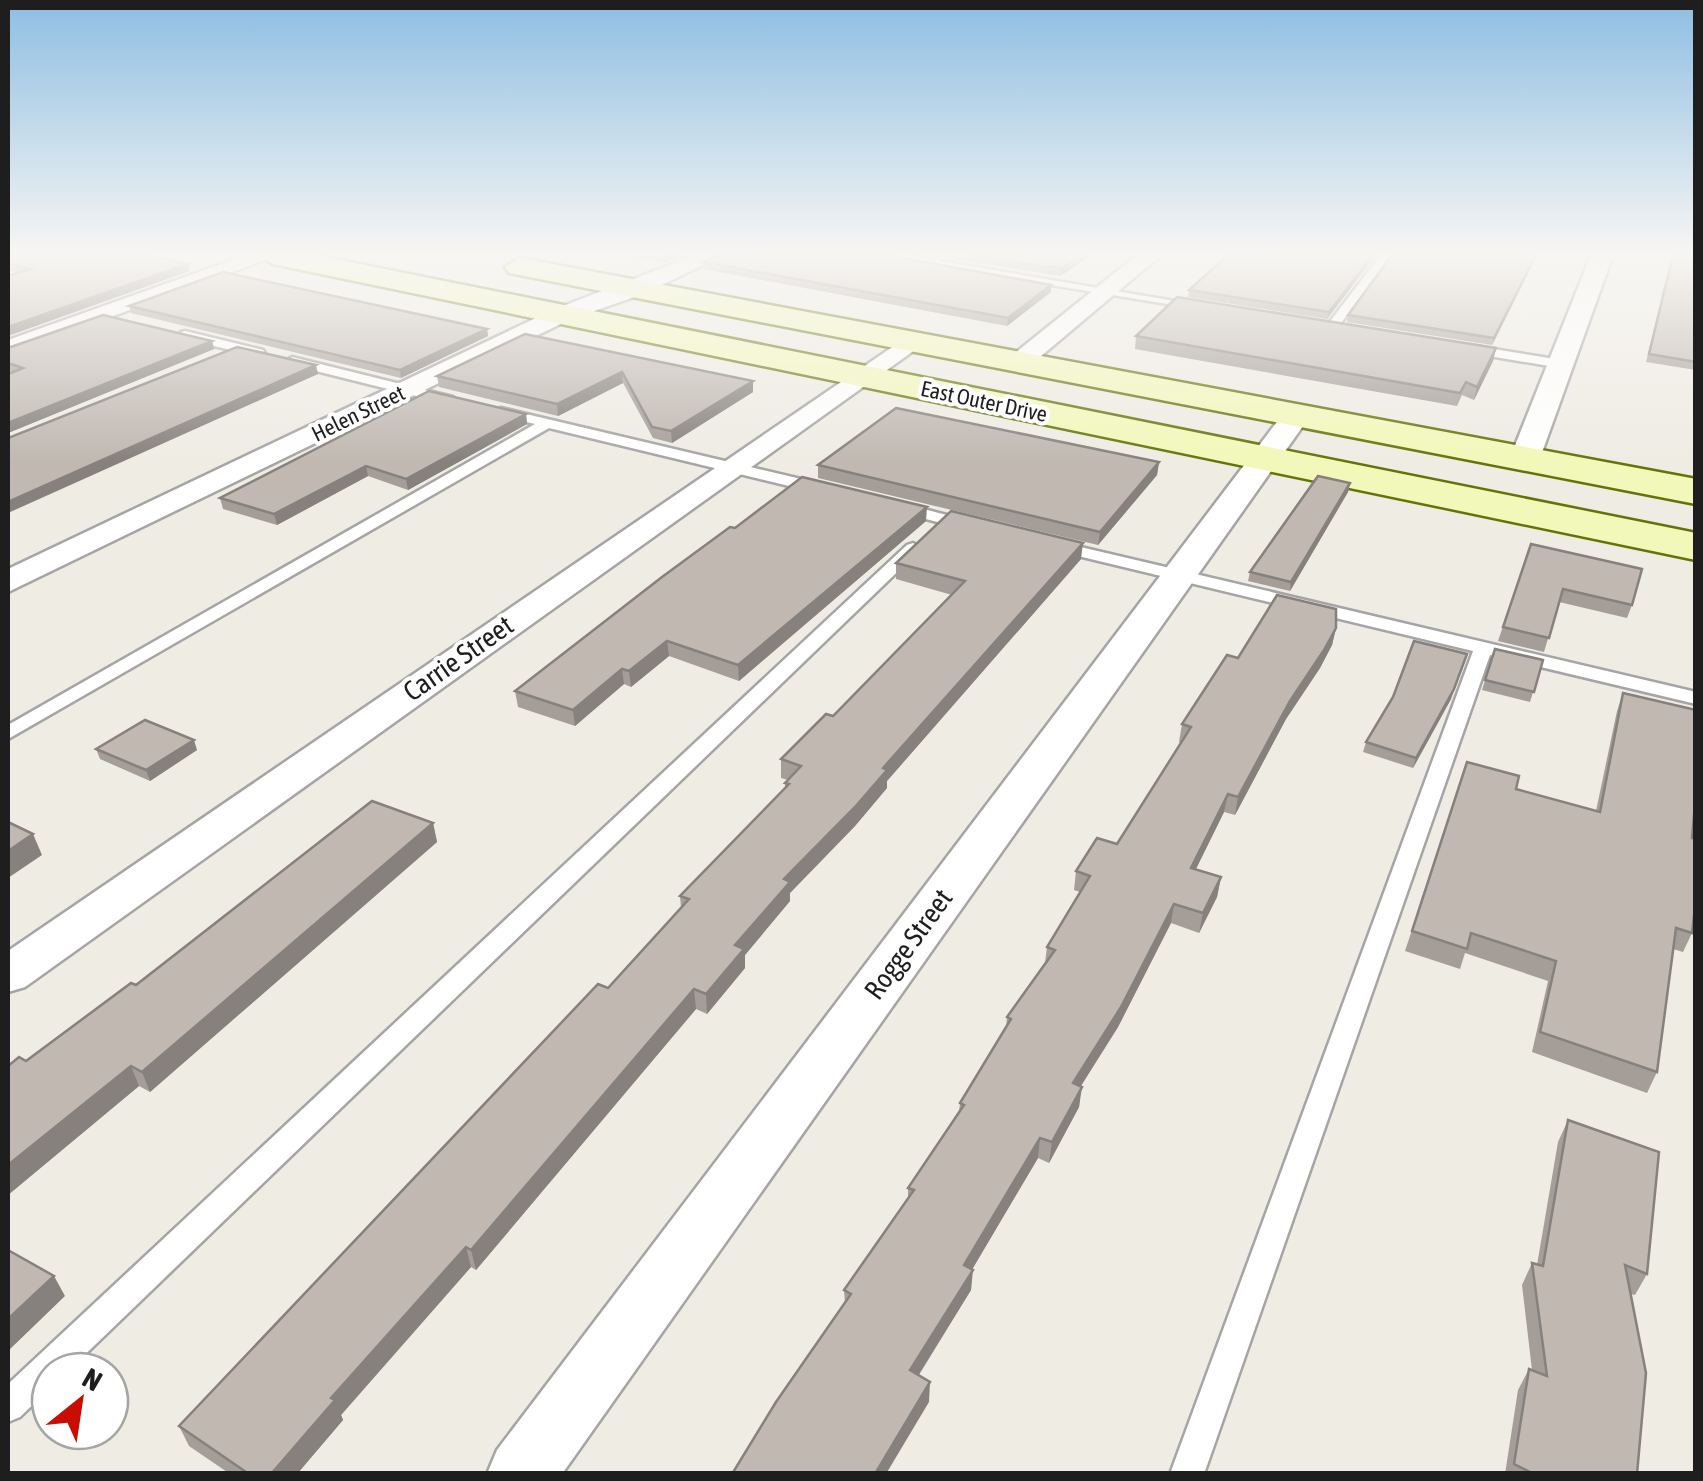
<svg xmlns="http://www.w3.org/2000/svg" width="1703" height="1481" font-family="'Asap Condensed',sans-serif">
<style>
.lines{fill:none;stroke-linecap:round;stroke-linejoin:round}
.service-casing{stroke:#a5a5a5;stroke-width:5}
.minor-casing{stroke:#a5a5a5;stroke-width:5}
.secondary-casing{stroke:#637407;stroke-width:5}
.service{fill:#fff;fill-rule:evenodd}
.minor{fill:#fff;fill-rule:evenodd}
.secondary{fill:#f2f8b9;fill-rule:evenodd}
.wall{fill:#a59e98}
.shaded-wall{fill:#86817c}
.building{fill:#c0b8b1;stroke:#86817c;stroke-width:2.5}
.labels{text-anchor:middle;stroke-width:8;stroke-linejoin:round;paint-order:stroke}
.far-street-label{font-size:22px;fill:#1e1e1e;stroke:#fff}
.street-label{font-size:28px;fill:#1e1e1e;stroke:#fff}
</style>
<rect width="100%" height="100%" fill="#efece4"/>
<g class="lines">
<defs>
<g id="service">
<polygon points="882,255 905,255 1204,306 1198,309 887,258"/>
<polygon points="1381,255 1391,255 1336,330 1328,330 1328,324"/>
<polygon points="185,331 263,350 265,353 259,357 181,338 181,332"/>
<polygon points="1469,345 1561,360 1567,364 1561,368 1465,352 1463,349"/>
<polygon points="292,357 453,397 455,400 448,404 288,364 286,361"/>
<polygon points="501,408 818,483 826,488 818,493 549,428 8,739 8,725 535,424 496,415 494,412"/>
<polygon points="904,504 974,522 976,525 968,530 899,512 899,506"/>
<polygon points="1055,541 1696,692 1696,704 1490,655 1204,1474 1170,1474 1473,651 1049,549 1047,546"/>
<polygon points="913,543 921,548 919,551 68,1371 50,1371 50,1388 20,1417 8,1422 8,1384 907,545"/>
</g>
<g id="minor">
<polygon points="247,255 278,255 8,355 8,340"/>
<polygon points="696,255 724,255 643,294 571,319 8,592 8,569 555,309"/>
<polygon points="1137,255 1161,255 1028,367 1010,367 1006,362 1010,357"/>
<polygon points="1591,255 1613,255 1540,458 1535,464 1515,464 1510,458"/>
<polygon points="910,335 922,342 919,347 25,987 8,992 8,951"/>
<polygon points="1296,408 1310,416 562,1474 487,1474 497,1450 1286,410"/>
</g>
<g id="secondary">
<polygon points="258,255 315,255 1696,533 1696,560 273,264"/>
<polygon points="520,258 1696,479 1696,504 509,273 505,267"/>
</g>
</defs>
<use href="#service" class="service-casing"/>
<use href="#minor" class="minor-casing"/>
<use href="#secondary" class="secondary-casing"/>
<use href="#service" class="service"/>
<use href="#minor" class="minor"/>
<use href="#secondary" class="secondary"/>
</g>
<g class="wall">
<polygon points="8,255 190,271 18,273 8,270"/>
<polygon points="616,255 686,255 666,262"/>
<polygon points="927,255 1092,255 1060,276"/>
<polygon points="1228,255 1376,255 1327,319 1188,297 1189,290"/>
<polygon points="1537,255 1492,345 1347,322 1348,315"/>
<polygon points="1672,255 1696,255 1696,370 1646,362"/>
<polygon points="703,262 1051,292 1007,326 703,269"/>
<polygon points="129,306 487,329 488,336 401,378 131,313"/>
<polygon points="525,334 753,392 672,443 653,438 623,383 558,416 439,387 437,376"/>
<polygon points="1136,336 1496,348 1493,361 1474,400 1462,395 1457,406 1135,349"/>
<polygon points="212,341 214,349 8,433 8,374 12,372 8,371 8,348"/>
<polygon points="526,414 527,424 408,490 368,476 277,525 223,509 220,498"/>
<polygon points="1159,462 1157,475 1098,545 818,478 818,465"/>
<polygon points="1350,483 1348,492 1290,591 1248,581 1250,572"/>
<polygon points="926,521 739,681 669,656 631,687 624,684 575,726 518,707 515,691 735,528"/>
<polygon points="1531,544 1632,605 1627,618 1559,602 1544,652 1498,641"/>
<polygon points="1081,559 887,781 887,788 855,826 790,893 790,901 745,955 745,968 707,1014 696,1009 476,1270 471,1267 341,1415 343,1420 297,1474 230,1474 189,1446 179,1426 608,988 681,907 680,896 785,788 785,783 788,780 781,778 781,759 833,716 952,595 896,579 896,563"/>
<polygon points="1336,628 1332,645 1320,668 1286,719 1235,815 1224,812 1196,869 1221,877 1217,897 1199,933 1171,923 1118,1027 1081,1086 1079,1107 1049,1163 1038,1158 972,1269 971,1290 919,1375 929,1402 845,1303 844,1290 908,1198 908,1188 959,1112 960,1103 1006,1028 1007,1017 1045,963 1047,947 1080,892 1074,890 1076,871 1117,844 1181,743 1179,742 1182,724 1238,658"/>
<polygon points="1495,649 1543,660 1530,702 1482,690"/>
<polygon points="1623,693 1692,838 1692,933 1683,952 1673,949 1657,1072 1647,1093 1532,1052 1548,981 1465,953 1460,969 1405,951 1467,762 1516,789 1596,811 1617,711"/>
<polygon points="1451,699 1413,768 1363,752 1366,742"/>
<polygon points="96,749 197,750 150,781 100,759"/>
<polygon points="433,823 437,842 150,1092 139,1086 8,1195 8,1066 26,1061"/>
<polygon points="1568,1120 1647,1274 1635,1295 1630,1294 1637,1474 1505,1474 1518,1390 1529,1369 1532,1370 1522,1285 1532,1263 1537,1265 1558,1142"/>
</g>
<g class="shaded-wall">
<polygon points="668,255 686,255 666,262 666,256"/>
<polygon points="1083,255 1092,255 1060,276 1061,269"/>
<polygon points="1373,255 1376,255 1327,319 1329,312"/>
<polygon points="1536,255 1537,255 1492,345 1494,338"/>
<polygon points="188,264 190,271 8,336 8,327"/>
<polygon points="1051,285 1051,292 1007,326 1008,318"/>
<polygon points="487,329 488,336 401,378 400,370"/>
<polygon points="212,341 214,349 8,433 8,423"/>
<polygon points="1496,348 1493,361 1474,400 1477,387"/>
<polygon points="316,365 318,374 8,513 8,502"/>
<polygon points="622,372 623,383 558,416 557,404"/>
<polygon points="753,381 753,392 672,443 671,431"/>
<polygon points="526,414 527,424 408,490 406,479"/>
<polygon points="1159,462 1157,475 1098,545 1100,532"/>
<polygon points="366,466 368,476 277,525 274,514"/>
<polygon points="1350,483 1348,492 1290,591 1291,582"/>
<polygon points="927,507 926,521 739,681 738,665"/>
<polygon points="1083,543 1081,559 887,781 887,788 855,826 790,893 790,901 745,955 745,968 707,1014 706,994 735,945 784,879"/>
<polygon points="1336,628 1332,645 1320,668 1286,719 1235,815 1238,797 1290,701"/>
<polygon points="667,641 669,656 631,687 629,671"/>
<polygon points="1467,654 1451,699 1413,768 1416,758"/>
<polygon points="622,669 624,684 575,726 573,710"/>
<polygon points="194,740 197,750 150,781 146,770"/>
<polygon points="1228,794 1224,812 1187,887 1191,868"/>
<polygon points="433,823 437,842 150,1092 142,1072"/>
<polygon points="33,834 42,855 8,878 8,851"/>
<polygon points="1221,877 1217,897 1199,933 1203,913"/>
<polygon points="1174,904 1171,923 1118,1027 1070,1103 1073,1083"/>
<polygon points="694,989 696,1009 476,1270 471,1250"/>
<polygon points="131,1066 139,1086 8,1195 8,1165"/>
<polygon points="1082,1087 1079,1107 1049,1163 1052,1142"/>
<polygon points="1040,1138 1038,1158 963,1285 964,1265"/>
<polygon points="466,1247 471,1267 341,1415 343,1420 297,1474 271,1474 331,1398"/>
<polygon points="973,1270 971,1290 909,1390 910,1370"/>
<polygon points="54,1276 65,1296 8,1351 8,1319"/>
<polygon points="930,1382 929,1402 886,1474 875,1474"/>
</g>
<g class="building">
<polygon points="8,255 147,255 188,264 8,327 8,276 31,269 8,263"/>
<polygon points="719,255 886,255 1051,285 1008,318 703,262"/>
<polygon points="969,255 1083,255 1061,269"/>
<polygon points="1228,255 1373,255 1329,312 1189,290"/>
<polygon points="1392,255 1536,255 1494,338 1348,315"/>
<polygon points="1673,255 1696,255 1696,362 1649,354"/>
<polygon points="223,272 487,329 400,370 129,306"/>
<polygon points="1177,297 1496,348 1477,387 1466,382 1460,393 1136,336"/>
<polygon points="103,315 212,341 8,423 8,374 23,368 8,363 8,348"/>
<polygon points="525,334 753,381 671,431 652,427 622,372 557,404 437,376"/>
<polygon points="237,347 316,365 8,502 8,438"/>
<polygon points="429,391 526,414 406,479 366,466 274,514 220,498"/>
<polygon points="896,408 1159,462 1100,532 818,465"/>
<polygon points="1318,476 1350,483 1291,582 1250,572"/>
<polygon points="802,477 927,507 738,665 667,641 629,671 622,669 573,710 515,691 662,577 730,527 735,528"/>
<polygon points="951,511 1083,543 883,768 887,770 855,807 784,879 790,882 735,945 744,949 706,994 694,989 471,1250 466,1247 331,1398 335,1400 271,1474 249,1474 179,1426 598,984 608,988 689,899 680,896 789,784 785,783 801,766 781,759 826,714 833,716 965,581 896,563"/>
<polygon points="1531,544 1642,569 1632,605 1563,589 1549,638 1503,627"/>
<polygon points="1277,595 1336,609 1336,628 1324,650 1290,701 1238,797 1228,794 1191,868 1221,877 1203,913 1174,904 1121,1007 1073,1083 1082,1087 1052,1142 1040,1138 964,1265 973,1270 910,1370 930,1382 875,1474 732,1474 776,1402 851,1294 844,1290 914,1190 908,1188 964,1105 960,1103 1011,1019 1007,1017 1055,950 1047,947 1090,876 1076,871 1097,838 1117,844 1191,727 1182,724 1227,655 1238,658"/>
<polygon points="1414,641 1467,654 1454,689 1416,758 1366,742 1393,697"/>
<polygon points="1495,649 1543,660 1534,692 1485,680"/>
<polygon points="1623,693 1696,710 1696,792 1692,838 1696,839 1696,899 1692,933 1676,928 1657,1072 1540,1032 1556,961 1471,933 1467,949 1412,931 1467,762 1519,776 1516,789 1600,812"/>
<polygon points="145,720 194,740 146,770 96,749"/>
<polygon points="372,801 433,823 142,1072 131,1066 8,1165 8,1066 19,1057 26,1061 131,983 136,985"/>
<polygon points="8,822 33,834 8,851"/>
<polygon points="1568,1120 1659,1152 1647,1274 1625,1265 1646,1373 1637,1474 1534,1474 1514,1464 1529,1369 1547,1376 1532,1263 1543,1266"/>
<polygon points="8,1250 54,1276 8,1319"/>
</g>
<linearGradient id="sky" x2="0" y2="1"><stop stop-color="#8dbee3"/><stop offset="0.55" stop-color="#f8f6f3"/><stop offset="1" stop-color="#f8f6f3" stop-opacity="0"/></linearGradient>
<rect width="1703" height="462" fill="url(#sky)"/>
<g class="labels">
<g class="far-street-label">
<text transform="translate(984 401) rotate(12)" y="8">East Outer Drive</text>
<text transform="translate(358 413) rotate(-26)" y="8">Helen Street</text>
</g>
<g class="street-label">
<text transform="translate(458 658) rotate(-35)" y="10">Carrie Street</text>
<text transform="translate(908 944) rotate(-54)" y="10">Rogge Street</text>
</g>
</g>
<rect width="1703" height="1481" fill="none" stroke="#1e1e1e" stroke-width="20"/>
<g transform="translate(80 1401) rotate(30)"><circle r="48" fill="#ffffff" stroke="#a5a5a5" stroke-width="2.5"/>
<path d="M0-8L18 38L0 25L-18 38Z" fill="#c90d03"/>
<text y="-15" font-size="28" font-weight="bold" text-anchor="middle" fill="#1e1e1e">N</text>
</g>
</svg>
